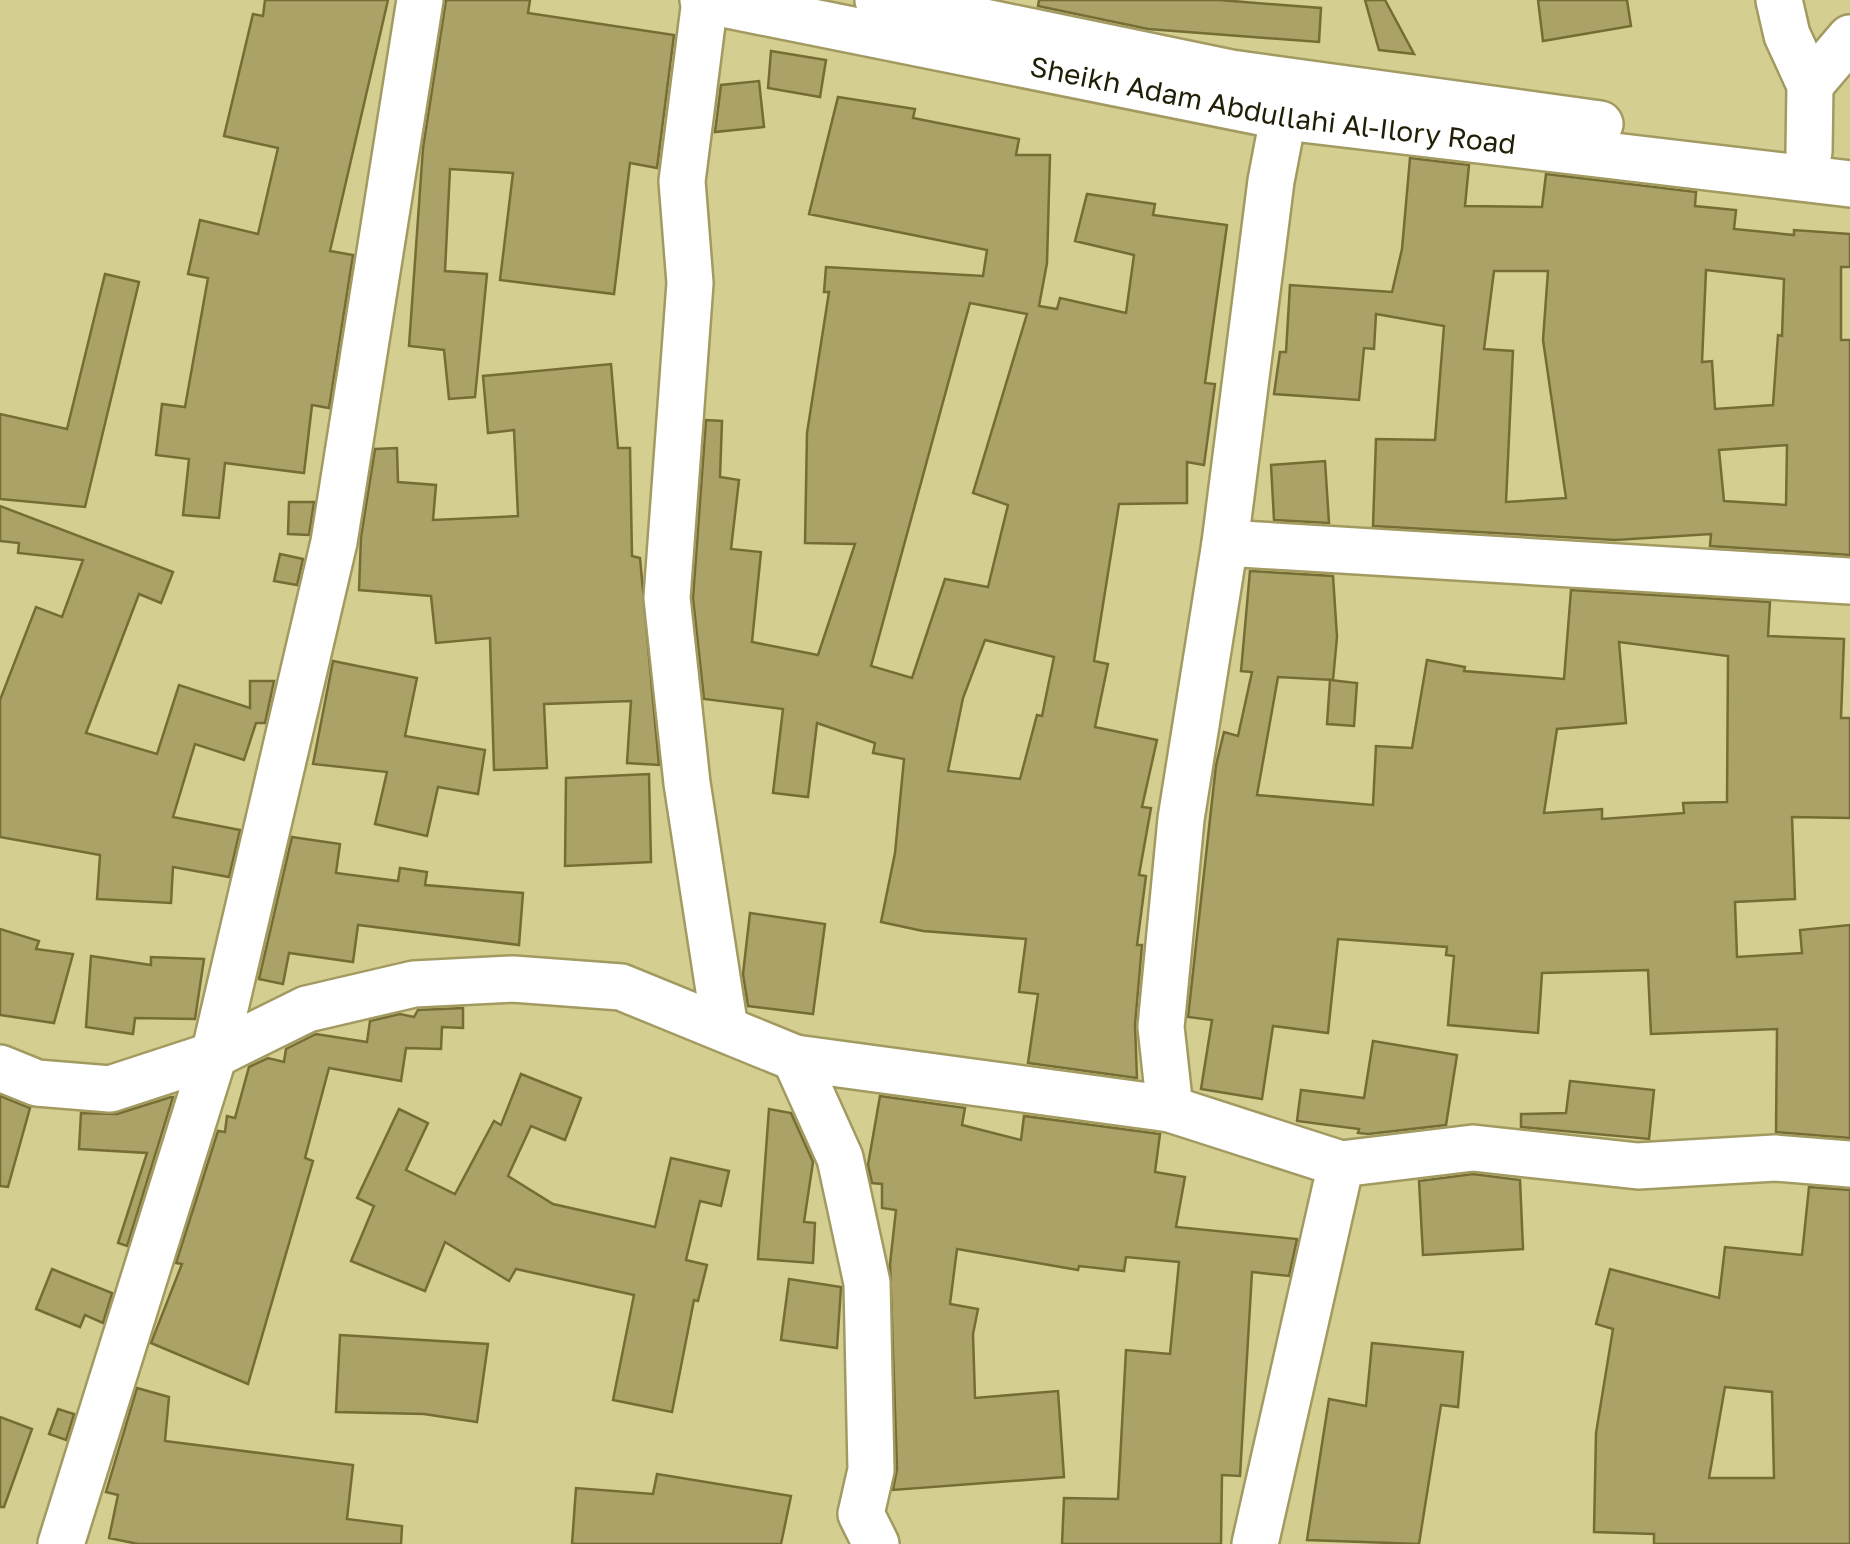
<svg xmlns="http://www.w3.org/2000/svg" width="1850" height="1544" font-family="'Golos Text',sans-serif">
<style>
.building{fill:#aaa267;stroke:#756d33;stroke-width:2.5;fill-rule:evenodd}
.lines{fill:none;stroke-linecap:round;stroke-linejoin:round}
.minor-casing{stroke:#a29a60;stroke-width:50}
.minor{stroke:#fff;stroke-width:45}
.labels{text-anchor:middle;stroke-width:9;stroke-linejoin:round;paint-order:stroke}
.street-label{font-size:28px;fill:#221e06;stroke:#f1edcf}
</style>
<rect width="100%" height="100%" fill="#d5ce91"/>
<g class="building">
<polygon points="265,0 388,0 330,251 353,255 329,408 312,405 304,473 225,463 219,518 183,515 189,459 156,455 162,404 185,407 208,278 188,274 200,220 258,234 278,148 224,136 253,14 263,16"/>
<polygon points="446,0 530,0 528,13 674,35 657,168 630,163 614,294 500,280 513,173 450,169 445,271 487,274 475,397 449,399 444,350 409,346 423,148"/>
<polygon points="1039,0 1219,0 1321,8 1319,42 1148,29 1038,6"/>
<polygon points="1365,0 1385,0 1414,54 1379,50"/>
<polygon points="1538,0 1627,0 1631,26 1543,41"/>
<polygon points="771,51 826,60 820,97 768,88"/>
<polygon points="759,81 764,127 715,132 721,85"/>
<path d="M838 97 915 109 913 118 1019 139 1016 155H1050L1047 263 1039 306 1057 309 1060 298 1126 313 1134 255 1075 241 1087 194 1155 204 1153 215 1227 225 1205 383 1215 384 1204 465 1187 462V503L1119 504 1094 661 1108 664 1095 727 1157 740 1142 807 1151 808 1139 875 1146 876 1137 945H1142L1135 1025 1137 1078 1028 1063 1038 994 1019 992 1026 939 923 931 881 922 895 853 904 759 873 753 875 743 817 723 808 797 773 793 783 709 704 699 693 598 706 420 722 421 720 477 739 480 731 549 761 552 752 642 818 655 855 544 805 543 807 433 829 292H824L826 267 983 276 987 250 809 214ZM970 303 1027 314 973 493 1008 505 988 587 945 579 912 678 871 666ZM985 640 1054 657 1042 716 1037 715 1020 779 948 771 963 698Z"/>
<path d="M1410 158 1469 165 1465 206 1542 207 1546 174 1696 192 1695 206 1736 210 1734 229 1794 235V230L1850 234V267H1841V340H1850V555L1710 546 1711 534 1615 540 1373 526 1376 439 1435 440 1444 326 1376 314 1374 349 1364 348 1359 400 1274 394 1280 352H1286L1290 285 1392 292 1402 249ZM1706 270 1784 279 1782 336 1778 335 1773 405 1715 409 1712 361 1702 362ZM1494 271H1548L1543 340 1566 498 1506 502 1513 351 1484 349ZM1787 445 1786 505 1724 501 1719 450Z"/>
<polygon points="105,274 139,282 85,507 0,499 0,414 67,429"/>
<polygon points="611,364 618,448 630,448 632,556 640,558 659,765 627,763 631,701 544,704 547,768 494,770 490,638 436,643 431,596 359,590 361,537 375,449 397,448 398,482 436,485 433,520 518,516 514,430 488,433 483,376"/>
<polygon points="1325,461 1329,523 1274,520 1271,465"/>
<polygon points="289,502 314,502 309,535 288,534"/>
<polygon points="0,506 173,572 161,603 139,594 86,733 157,754 179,685 250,708 250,681 274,681 265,723 256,723 244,760 195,744 173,817 240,830 229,877 173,867 171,903 97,899 100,855 0,837 0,700 36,607 62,617 83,560 18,553 19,543 0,541"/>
<polygon points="280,554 303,559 297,585 274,581"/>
<path d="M1250 571 1333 576 1337 637 1333 680 1278 677 1257 795 1373 805 1376 746 1412 748 1427 660 1465 667 1464 671 1564 679 1571 590 1770 602 1768 636 1844 639 1841 718H1850V818L1792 817 1795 899 1735 902 1737 957 1802 953 1800 930 1850 925V1138L1776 1132 1777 1029 1651 1034 1648 970 1542 973 1538 1033 1448 1025 1454 956 1446 955 1447 947 1338 939 1328 1033 1273 1026 1262 1099 1201 1089 1212 1020 1188 1017 1216 765 1224 732 1238 736 1252 672 1241 671ZM1619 642 1728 656 1727 802 1683 803 1684 813 1602 819V809L1544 813 1557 729 1626 723Z"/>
<polygon points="333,661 417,678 405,736 485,750 478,794 438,787 427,836 375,824 387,772 313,764"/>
<polygon points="1330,680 1357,683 1354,726 1327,724"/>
<polygon points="649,774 651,862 565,866 566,778"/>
<polygon points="292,837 340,844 336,873 398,881 400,868 427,872 425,885 523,893 519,945 358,925 353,962 289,953 283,984 259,979"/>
<polygon points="750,913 825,924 813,1014 748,1006 743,974"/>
<polygon points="0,929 39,941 36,949 73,954 54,1023 0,1015"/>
<polygon points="91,956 151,965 151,957 204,959 195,1019 135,1018 133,1034 86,1027"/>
<polygon points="463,1008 463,1028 442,1027 441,1049 406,1048 401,1081 329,1068 305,1158 313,1161 248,1384 151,1343 182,1264 176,1263 218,1131 225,1132 227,1116 235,1118 249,1067 268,1058 284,1062 286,1049 316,1034 367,1042 370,1021 400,1014 414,1017 418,1010"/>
<polygon points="1373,1041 1457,1055 1446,1125 1368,1134 1358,1133 1359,1129 1297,1121 1301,1090 1364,1098"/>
<polygon points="521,1074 581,1098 565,1140 531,1126 508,1176 553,1204 655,1227 671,1158 729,1171 721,1206 700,1201 686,1260 707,1265 698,1301 694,1300 672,1412 613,1400 634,1295 516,1269 509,1281 445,1242 425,1291 351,1261 374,1206 357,1198 399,1109 428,1123 406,1170 455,1194 494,1121 501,1125"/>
<polygon points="1570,1081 1654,1090 1649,1139 1521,1127 1521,1114 1566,1113"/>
<polygon points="0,1096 30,1108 8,1187 0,1186"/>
<polygon points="880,1096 965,1108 962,1125 1021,1140 1024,1116 1160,1134 1155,1172 1185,1177 1176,1227 1297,1239 1289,1276 1252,1272 1240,1476 1222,1475 1221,1544 1062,1544 1064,1498 1118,1499 1126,1350 1170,1354 1179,1262 1126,1257 1124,1271 1079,1266 1078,1270 957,1249 950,1304 978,1309 973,1334 975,1398 1058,1391 1064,1477 893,1490 897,1469 890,1264 896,1210 882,1208 882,1184 872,1183 868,1165"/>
<polygon points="171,1097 173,1097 127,1246 118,1243 147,1153 79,1149 81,1113 117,1114"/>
<polygon points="769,1109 791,1113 813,1162 804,1222 815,1223 813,1263 758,1259"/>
<polygon points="1473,1174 1520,1180 1523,1249 1423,1255 1419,1181"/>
<path d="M1809 1187 1850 1190V1544H1654V1534L1594 1532 1596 1433 1613 1329 1596 1324 1610 1269 1719 1298 1725 1247 1802 1255ZM1725 1387 1772 1392 1774 1478H1709Z"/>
<polygon points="52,1269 112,1293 103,1323 85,1315 80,1327 36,1309"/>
<polygon points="789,1279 841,1287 837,1348 781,1340"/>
<polygon points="340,1335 488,1344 477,1422 424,1414 336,1412"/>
<polygon points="1372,1343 1463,1352 1458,1407 1441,1405 1419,1544 1307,1540 1329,1399 1366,1406"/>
<polygon points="137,1388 169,1397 165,1441 353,1465 347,1519 402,1526 401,1544 138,1544 109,1538 118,1495 106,1492"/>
<polygon points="58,1409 74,1414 66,1440 49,1434"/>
<polygon points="0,1417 32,1429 4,1507 0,1507"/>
<polygon points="657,1474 791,1496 781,1544 572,1544 576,1488 653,1494"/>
</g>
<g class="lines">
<defs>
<g id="minor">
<path id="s1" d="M703 0 1285 117 1850 184"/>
<polyline points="705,0 682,181 690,283 667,598 687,783 725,1029"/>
<polyline points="878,0 1231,73 1600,124"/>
<polyline points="1779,0 1787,35 1810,85 1809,152"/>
<polyline points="1810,85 1850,38"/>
<polyline points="1225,543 1850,581"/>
<polyline points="795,1058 840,1158 867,1283 871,1470 861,1514 876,1544"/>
<polyline points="0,1068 37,1083 110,1089 214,1055 307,1009 414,984 513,979 621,987 795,1058 1170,1109"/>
<polyline points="1341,1164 1473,1148 1638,1166 1775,1158 1850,1164"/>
<polyline points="61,1544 214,1055 334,542 420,0"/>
<polyline points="1255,1544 1341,1164 1170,1109 1161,1027 1181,819 1225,543 1271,181 1290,82"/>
</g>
</defs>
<use href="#minor" class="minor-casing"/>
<use href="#minor" class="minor"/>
</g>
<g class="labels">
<g class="street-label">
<text dy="10" stroke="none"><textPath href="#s1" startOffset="580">Sheikh Adam Abdullahi Al-Ilory Road</textPath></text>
</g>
</g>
</svg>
